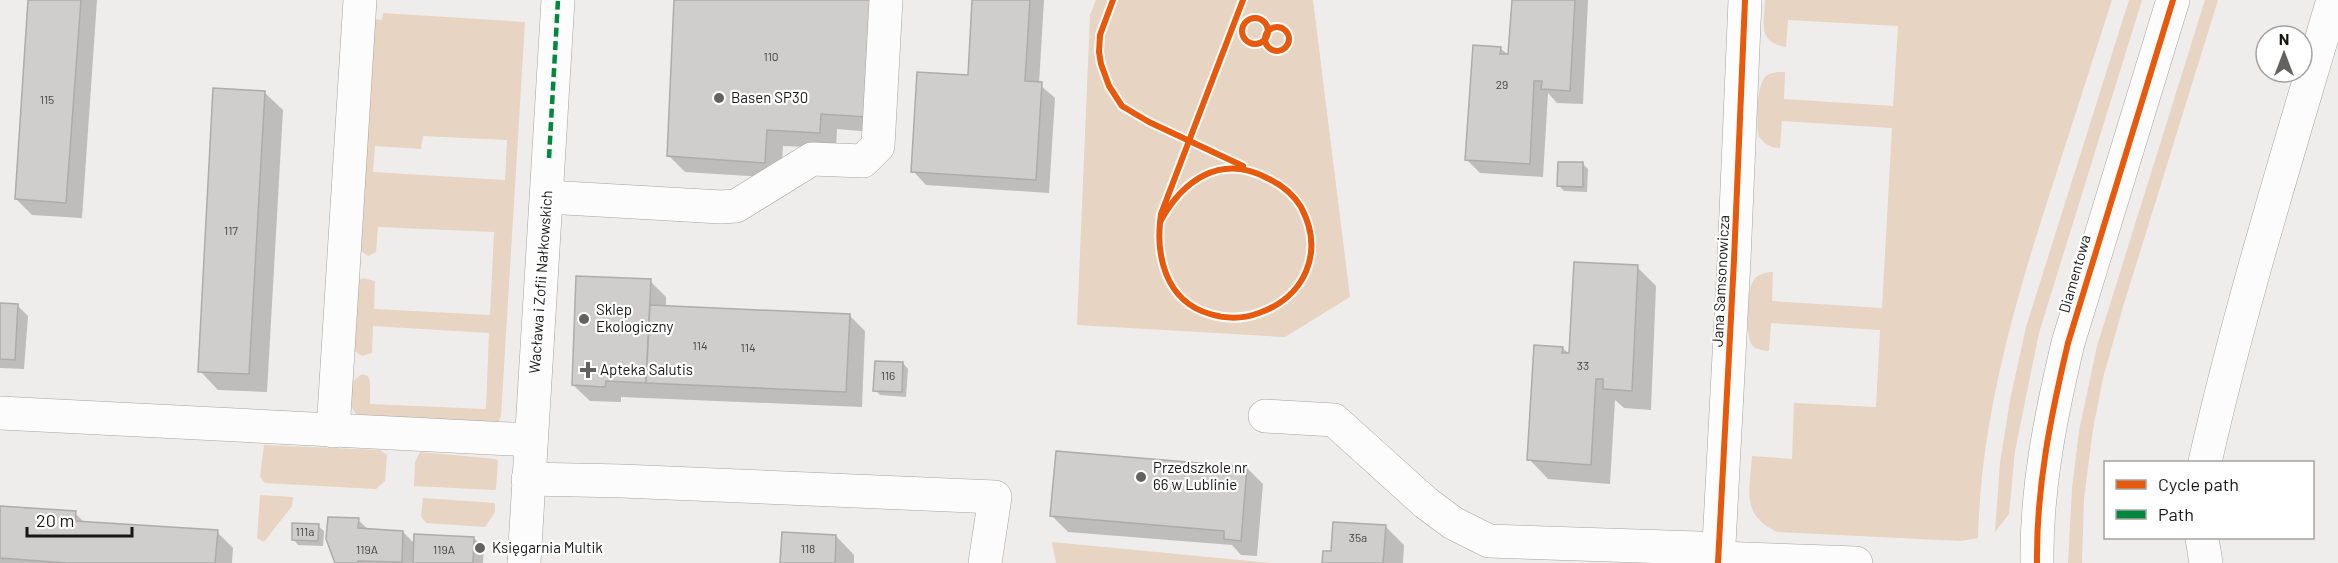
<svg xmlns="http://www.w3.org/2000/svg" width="2338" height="563" font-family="Barlow,sans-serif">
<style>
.green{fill:#e7d4c2;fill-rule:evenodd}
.shadow{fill:#0003}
.building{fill:#cfcecc;stroke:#acacaa;stroke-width:1.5}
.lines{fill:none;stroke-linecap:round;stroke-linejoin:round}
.minor-casing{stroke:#a4a3a1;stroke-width:34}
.minor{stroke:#fdfcfc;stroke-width:33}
.quiet{stroke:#00873e;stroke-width:4.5;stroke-dasharray:9 4.5;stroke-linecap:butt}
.cycleway-casing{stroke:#fff;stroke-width:10}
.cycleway{stroke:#e8590c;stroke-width:6}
.poi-dot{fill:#636261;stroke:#fff;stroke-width:2}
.labels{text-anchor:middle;stroke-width:4.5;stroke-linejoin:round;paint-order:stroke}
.number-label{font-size:12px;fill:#464544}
.poi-label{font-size:15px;fill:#181716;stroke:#fff;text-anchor:start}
.street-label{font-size:15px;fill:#181716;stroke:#fff}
</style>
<rect width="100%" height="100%" fill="#efedeb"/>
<g class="green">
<polygon points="1096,0 1313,0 1350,297 1285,337 1077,325 1090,15"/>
<path d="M1765 0H2112C2092 62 2072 125 2052 187 2015 301 1981 417 1978 538L1961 541 1777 532C1740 514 1750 491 1752 456L1792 459 1794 403 1876 407 1880 330 1771 323 1769 351C1762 350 1756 350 1752 345 1745 337 1747 290 1753 281 1757 274 1766 272 1773 272L1772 301 1882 308 1892 128 1782 121 1780 148C1770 148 1765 144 1759 137 1756 124 1756 85 1766 76 1771 72 1778 72 1785 72L1784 99 1893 106 1898 26 1788 20 1786 47C1757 42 1764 23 1765 0Z"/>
<polygon points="2129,0 2142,0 2039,333 2015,451 2009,514 1995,532 2000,463 2010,400 2026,327"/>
<polygon points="2205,0 2218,0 2123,307 2103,378 2093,429 2084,499 2082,563 2068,563 2072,489 2079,431 2097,346"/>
<path d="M383 13 525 22 501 416 498 423 361 417C347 410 351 394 353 381L362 374 368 376 370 382V404L486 409 489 333 373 326 372 353 362 356 354 351 359 280 363 278 375 281 374 309 490 315 494 232 378 227 376 252 368 256 361 251 375 19 382 20ZM423 136 507 140 505 180 373 172 375 146 421 149Z"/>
<polygon points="264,445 380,450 387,455 385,481 376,489 265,483 260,477"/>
<polygon points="420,452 496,459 498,461 496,489 494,490 414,486 415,462"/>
<polygon points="260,495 293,497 292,506 264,542 257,538"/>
<polygon points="423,498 495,503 495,512 485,527 426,523 421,516"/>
<polygon points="1052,542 1271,563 1056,563"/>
</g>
<g class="shadow">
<polygon points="30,0 97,0 82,218 32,215 16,199"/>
<polygon points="675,0 889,0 883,133 837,129 836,148 783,146 781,178 685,172 669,156"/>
<polygon points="974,0 1044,0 1039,84 1055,98 1049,193 926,185 913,171 969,76"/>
<polygon points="1513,0 1588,0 1583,104 1557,103 1548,93 1543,177 1480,173 1466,159 1500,48 1510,56"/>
<polygon points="264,92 283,110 267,392 218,390 200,371"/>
<polygon points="1583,164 1588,169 1587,192 1564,191 1559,186"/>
<polygon points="1637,267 1656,286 1651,410 1624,408 1615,400 1610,484 1548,479 1529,459 1562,348 1570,354"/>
<polygon points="650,281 666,297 666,307 849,315 865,331 862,407 621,397 621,402 590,401 573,385"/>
<polygon points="0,305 18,306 28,316 24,369 0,368"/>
<polygon points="903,363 908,369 906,397 880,395 875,390"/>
<polygon points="1247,468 1263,484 1257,556 1241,555 1232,545 1068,532 1052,516"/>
<polygon points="0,508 75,513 85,523 217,532 233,548 232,563 0,563"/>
<polygon points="358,520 369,530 403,532 415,544 474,538 484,548 483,563 337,563"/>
<polygon points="318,526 324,531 323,546 298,545 293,539"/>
<polygon points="1386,527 1404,545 1403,563 1323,563 1332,553"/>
<polygon points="836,536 854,555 854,563 782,563"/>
</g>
<g class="building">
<polygon points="28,0 81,0 66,203 15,199"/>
<polygon points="674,0 873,0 867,117 821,114 820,133 767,130 765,163 667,156"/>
<polygon points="972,0 1030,0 1025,81 1042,82 1036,180 911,172 917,72 968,75"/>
<polygon points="1512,0 1575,0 1570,91 1541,89 1542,81 1534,81 1530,164 1465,160 1473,45 1501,47 1500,54 1508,54"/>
<polygon points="213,88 265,91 249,374 198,372"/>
<polygon points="1558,162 1583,162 1583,187 1557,186"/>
<polygon points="1574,262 1638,265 1632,391 1603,389 1603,379 1596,379 1591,465 1527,460 1534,345 1563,347 1562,353 1569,353"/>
<polygon points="576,276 651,279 646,383 606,381 605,387 572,385"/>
<polygon points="0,303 18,304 15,360 0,359"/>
<polygon points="650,305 850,314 846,392 646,383"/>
<polygon points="875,361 903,362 902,392 873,391"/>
<polygon points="1056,451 1247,467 1241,541 1224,539 1224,531 1050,516"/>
<polygon points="0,506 76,511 75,521 218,530 215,563 67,563 0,558"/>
<polygon points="328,517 359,518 358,528 403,531 402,562 358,561 358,563 335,563 326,539"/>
<polygon points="1333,522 1386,525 1383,563 1322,563 1323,551 1331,551"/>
<polygon points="292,523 319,524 318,541 292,540"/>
<polygon points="782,532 836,535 835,563 780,563"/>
<polygon points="414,534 474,537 473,563 413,563"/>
</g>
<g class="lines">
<defs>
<g id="minor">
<polyline points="547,197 721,207 736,206 812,159 863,161 878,146 886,0"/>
<polyline points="0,413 531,440"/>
<polyline points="1265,416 1334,420 1426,503 1453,523 1489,541 1698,548 1718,558 1856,563"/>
<polyline points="333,431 360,0"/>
<path d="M2205 462C2240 307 2288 153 2333 0"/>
<polyline points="528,479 622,481 995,497 985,563"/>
<polyline points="2202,538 2206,563"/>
<polyline points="524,563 558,0"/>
<polyline points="1718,563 1734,260 1745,0"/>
<path d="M2037 563C2036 488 2051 415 2068 343L2173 0"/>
</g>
</defs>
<use href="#minor" class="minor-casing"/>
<use href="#minor" class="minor"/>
<polyline class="quiet" points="549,158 558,0"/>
<defs>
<g id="cycleway">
<polyline points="1113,0 1100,35 1099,52 1101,64 1109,86 1122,106 1149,122 1243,166"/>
<circle cx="1255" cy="31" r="13"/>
<circle cx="1277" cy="39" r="12"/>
<path d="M1160 222C1182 181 1220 153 1267 178 1280 184 1293 194 1301 207 1325 252 1305 297 1259 313 1243 319 1226 319 1210 314 1165 301 1155 255 1161 214L1243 0"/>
<polyline points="1718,563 1734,260 1745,0"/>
<path d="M2037 563C2036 488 2051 415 2068 343L2173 0"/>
</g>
</defs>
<use href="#cycleway" class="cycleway-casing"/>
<use href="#cycleway" class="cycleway"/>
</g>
<g class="poi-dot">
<circle cx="719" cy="98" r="6"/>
<circle cx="584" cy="319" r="6"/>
<path d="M585 361h6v6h6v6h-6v6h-6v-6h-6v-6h6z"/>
<circle cx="1141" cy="477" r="6"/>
<circle cx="480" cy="548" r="6"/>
</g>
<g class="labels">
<g class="number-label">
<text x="771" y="61">110</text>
<text x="1502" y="89">29</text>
<text x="47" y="104">115</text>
<text x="231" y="235">117</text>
<text x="700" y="350">114</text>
<text x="748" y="352">114</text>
<text x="1583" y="370">33</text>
<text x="888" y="380">116</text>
<text x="305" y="536">111a</text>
<text x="1358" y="542">35a</text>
<text x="808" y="553">118</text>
<text x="367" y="554">119A</text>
<text x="444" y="554">119A</text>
</g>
<g class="poi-label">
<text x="731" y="103">Basen SP30</text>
<text x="596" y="315">Sklep<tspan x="596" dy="17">Ekologiczny</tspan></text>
<text x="600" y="375">Apteka Salutis</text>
<text x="1153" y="473">Przedszkole nr<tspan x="1153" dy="17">66 w Lublinie</tspan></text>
<text x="492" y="553">Księgarnia Multik</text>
</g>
<g class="street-label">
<text transform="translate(2075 274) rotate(-74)" y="5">Diamentowa</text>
<text transform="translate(1721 281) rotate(-87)" y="5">Jana Samsonowicza</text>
<text transform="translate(541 282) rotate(-86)" y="5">Wacława i Zofii Nałkowskich</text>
</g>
</g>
<rect x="2104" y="461" width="210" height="78" fill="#ffffff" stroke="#a3a2a2" stroke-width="1.5"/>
<rect x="2116" y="480" width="30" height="9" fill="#e8590c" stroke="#a3a2a2" stroke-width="1.5"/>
<text x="2158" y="491" font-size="18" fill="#181716">Cycle path</text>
<rect x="2116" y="510" width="30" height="9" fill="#00873e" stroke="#a3a2a2" stroke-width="1.5"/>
<text x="2158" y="521" font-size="18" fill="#181716">Path</text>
<g transform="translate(2284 54)"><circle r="28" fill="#ffffff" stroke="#a3a2a2" stroke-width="1.5"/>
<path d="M0-4.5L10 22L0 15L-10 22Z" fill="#636261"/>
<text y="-9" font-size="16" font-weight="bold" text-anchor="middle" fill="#181716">N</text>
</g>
<path d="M27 527v9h105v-9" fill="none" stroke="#181716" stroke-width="3"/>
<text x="36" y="527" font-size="18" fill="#181716" stroke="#ffffff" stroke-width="4.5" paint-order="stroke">20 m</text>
</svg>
